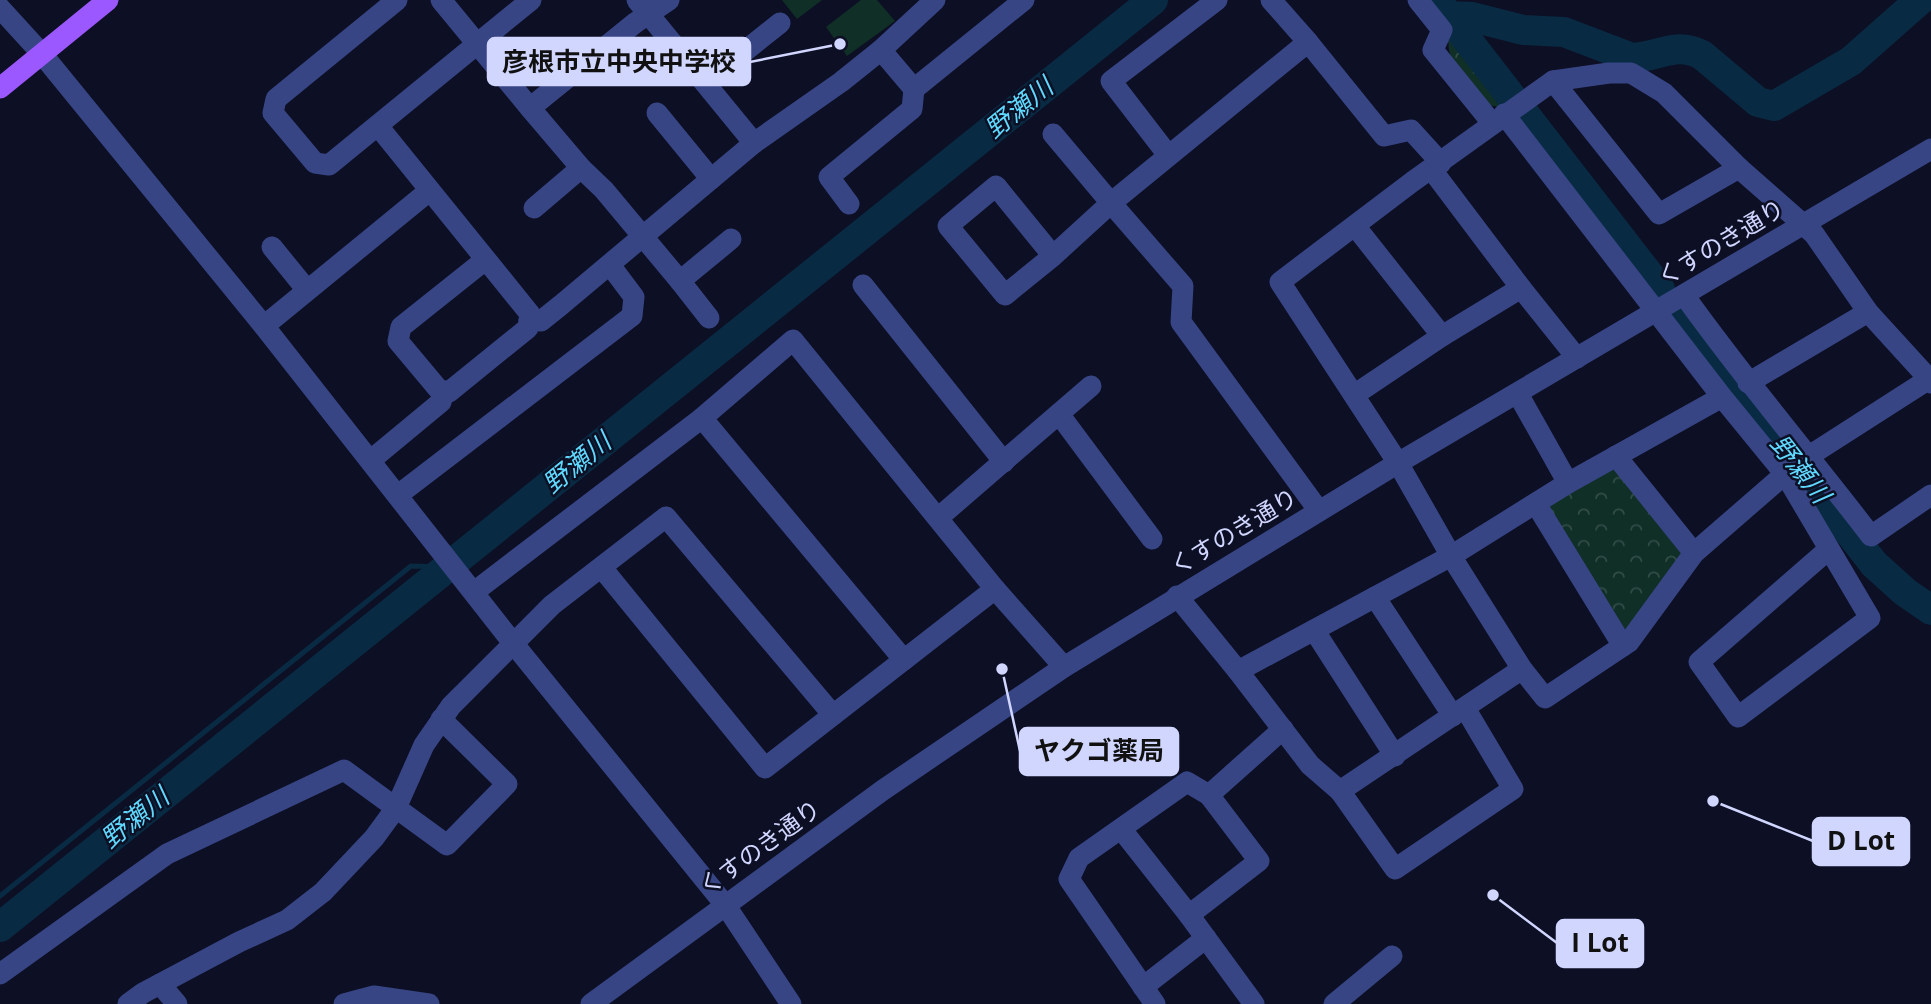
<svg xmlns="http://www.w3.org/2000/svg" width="1931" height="1004" font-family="'Open Sans','Noto Sans JP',sans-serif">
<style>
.park{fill:url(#park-crowns)}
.pitch{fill:#102f27}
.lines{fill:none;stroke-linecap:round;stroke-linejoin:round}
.stream{stroke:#082b43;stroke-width:5}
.river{stroke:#082b43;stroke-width:30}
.minor{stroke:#374585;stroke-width:21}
.major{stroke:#9b58ff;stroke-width:21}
.labels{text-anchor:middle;stroke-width:5;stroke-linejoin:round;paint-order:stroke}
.street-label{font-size:24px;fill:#d1d6ff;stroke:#0d0f24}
.water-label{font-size:26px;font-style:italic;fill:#5fd9ff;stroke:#0d0f24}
.leader{fill:none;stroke:#d1d6ff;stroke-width:2.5}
.callout-dot{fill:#d1d6ff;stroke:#0d0f24;stroke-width:2.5}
.callout{fill:#d1d6ff;stroke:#d1d6ff;stroke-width:2.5}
.callout-label{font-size:26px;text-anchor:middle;font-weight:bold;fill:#111}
</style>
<defs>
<pattern id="park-crowns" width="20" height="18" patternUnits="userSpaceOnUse" patternTransform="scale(1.75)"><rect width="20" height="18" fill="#102f27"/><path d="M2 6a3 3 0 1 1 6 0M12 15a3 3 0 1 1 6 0" fill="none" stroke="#324c47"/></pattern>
</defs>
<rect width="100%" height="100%" fill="#0d0f24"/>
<g class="park">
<path d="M1450 32 1505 103 1501 107 1486 105C1468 84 1442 62 1450 32Z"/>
<polygon points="1608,468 1618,468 1682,548 1683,560 1631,628 1625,629 1546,510 1549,502"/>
</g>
<g class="pitch">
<polygon points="782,0 822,0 797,19"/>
<polygon points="861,0 877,0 895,21 847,56 826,27"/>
</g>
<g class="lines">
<polyline class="stream" points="0,896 411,566 445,567"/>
<g class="river">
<polyline points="1441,6 1660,289"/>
<path d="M1449 16 1472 17 1523 30 1564 32 1632 58C1659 57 1676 41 1702 55L1758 102 1774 106 1851 61 1920 0"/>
<polyline points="1681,317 1874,564 1905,592 1931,610"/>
<polyline points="0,927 1153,0"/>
</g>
<g class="minor">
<polyline points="397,0 276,99 273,113 315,163 329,165 531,0"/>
<polyline points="441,0 530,108 581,168 604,190 680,281 731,239"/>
<polyline points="637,0 754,143"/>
<polyline points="1271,0 1308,42"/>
<polyline points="1418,0 1442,30 1433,50 1492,123"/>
<polyline points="0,8 42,54 264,326 513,643 726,906 791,1004"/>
<polyline points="881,50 914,89"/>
<polyline points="1553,81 1659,214 1739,168"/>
<polyline points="705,83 780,23"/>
<polyline points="530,108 635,23 669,0"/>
<polyline points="657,113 711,179"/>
<polyline points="1504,114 1722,397 1785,474 1870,618 1738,717 1699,662 1829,549"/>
<polyline points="378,126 530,314 528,328 449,392 439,390 398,341 401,327 485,260"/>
<polyline points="1168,155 1111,81 1217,0"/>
<polyline points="1432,170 1521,288 1577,358"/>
<polyline points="849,204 829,177 912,109 914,89 1024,0"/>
<polyline points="534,208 581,168"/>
<polyline points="1355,226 1442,336"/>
<polyline points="272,247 307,290"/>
<polyline points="1053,256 1005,295 948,226 996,186 1053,256 1111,203 1053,134"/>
<polyline points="680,281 709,318"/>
<polyline points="863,285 1004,462"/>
<path d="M1684 295C1743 378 1809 455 1871 536L1931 495"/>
<polyline points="529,320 541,321 561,305 754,143 841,82 881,50 935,0"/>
<polyline points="264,326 429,191"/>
<polyline points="1929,379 1809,456 1785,474 1694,553 1629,642 1545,698 1522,669 1451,556 1398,463 1280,282 1412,182 1553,81 1609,73 1631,73 1664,93 1739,168 1814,234 1868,312 1929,379 1931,383"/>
<polyline points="1748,383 1868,312"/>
<polyline points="1518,394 1568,483"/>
<polyline points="1354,395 1442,336 1521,288"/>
<polyline points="1059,414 1152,539"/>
<polyline points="702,418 793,340 995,589 1064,667"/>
<polyline points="1616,456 1694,553"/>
<polyline points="371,460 441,402 444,391"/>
<polyline points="398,495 632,316 634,297 610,265"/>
<polyline points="1536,504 1623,646"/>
<polyline points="1319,511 1181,322 1183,286 1111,203 1308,42 1384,136 1411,130 1441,163"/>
<polyline points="938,518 1091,386"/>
<polyline points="602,568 765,768 995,589"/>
<polyline points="474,592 702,418 904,660"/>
<polyline points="1177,596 1238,671 1310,765 1340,791 1522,669"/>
<polyline points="1375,597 1453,716"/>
<polyline points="1314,630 1395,756"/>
<polyline points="1238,671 1451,556 1568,483 1722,397"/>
<polyline points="1340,791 1395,869 1513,789 1465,708"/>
<polyline points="1122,830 1189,915 1254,1004"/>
<polyline points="1189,915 1259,861 1209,795"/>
<polyline points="0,974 167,854 344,770 447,845 507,784 441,719"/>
<polyline points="160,984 177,1004"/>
<polyline points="1143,987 1206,938"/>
<polyline points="128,1004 143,993 239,942 287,920 323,892 374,838 396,808 424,745 451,706 552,605 666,517 833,715"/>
<polyline points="344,1004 374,996 429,1004"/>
<polyline points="591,1004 883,790 1064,667 1398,463 1931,149"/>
<polyline points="1155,1004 1069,879 1079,858 1187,782 1209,795 1283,729"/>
<polyline points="1334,1004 1392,956"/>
</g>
<polyline class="major" points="0,88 108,0"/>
</g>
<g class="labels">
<g class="street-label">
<text transform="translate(1721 243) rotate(-31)" y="8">くすのき通り</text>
<text transform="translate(1234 532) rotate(-31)" y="8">くすのき通り</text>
<text transform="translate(760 848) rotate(-36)" y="8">くすのき通り</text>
</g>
<g class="water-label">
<text transform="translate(1019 108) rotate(-39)" y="9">野瀬川</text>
<text transform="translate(577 463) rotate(-39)" y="9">野瀬川</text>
<text transform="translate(1800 469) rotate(52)" y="9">野瀬川</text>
<text transform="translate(135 818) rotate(-39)" y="9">野瀬川</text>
</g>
</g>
<path class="leader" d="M840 44L750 62M1002 669L1020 751M1713 801L1813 841M1493 895L1557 943"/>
<g class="callout-dot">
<circle cx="840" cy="44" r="7"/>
<circle cx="1002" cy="669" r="7"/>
<circle cx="1713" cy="801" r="7"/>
<circle cx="1493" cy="895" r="7"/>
</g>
<g class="callout">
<rect x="488" y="38" width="262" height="47" rx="7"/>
<rect x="1020" y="728" width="158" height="47" rx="7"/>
<rect x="1813" y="818" width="96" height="47" rx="7"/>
<rect x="1557" y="920" width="86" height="47" rx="7"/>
</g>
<g class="callout-label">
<text x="619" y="71">彦根市立中央中学校</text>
<text x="1099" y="760">ヤクゴ薬局</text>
<text x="1861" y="850">D Lot</text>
<text x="1600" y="952">I Lot</text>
</g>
</svg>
